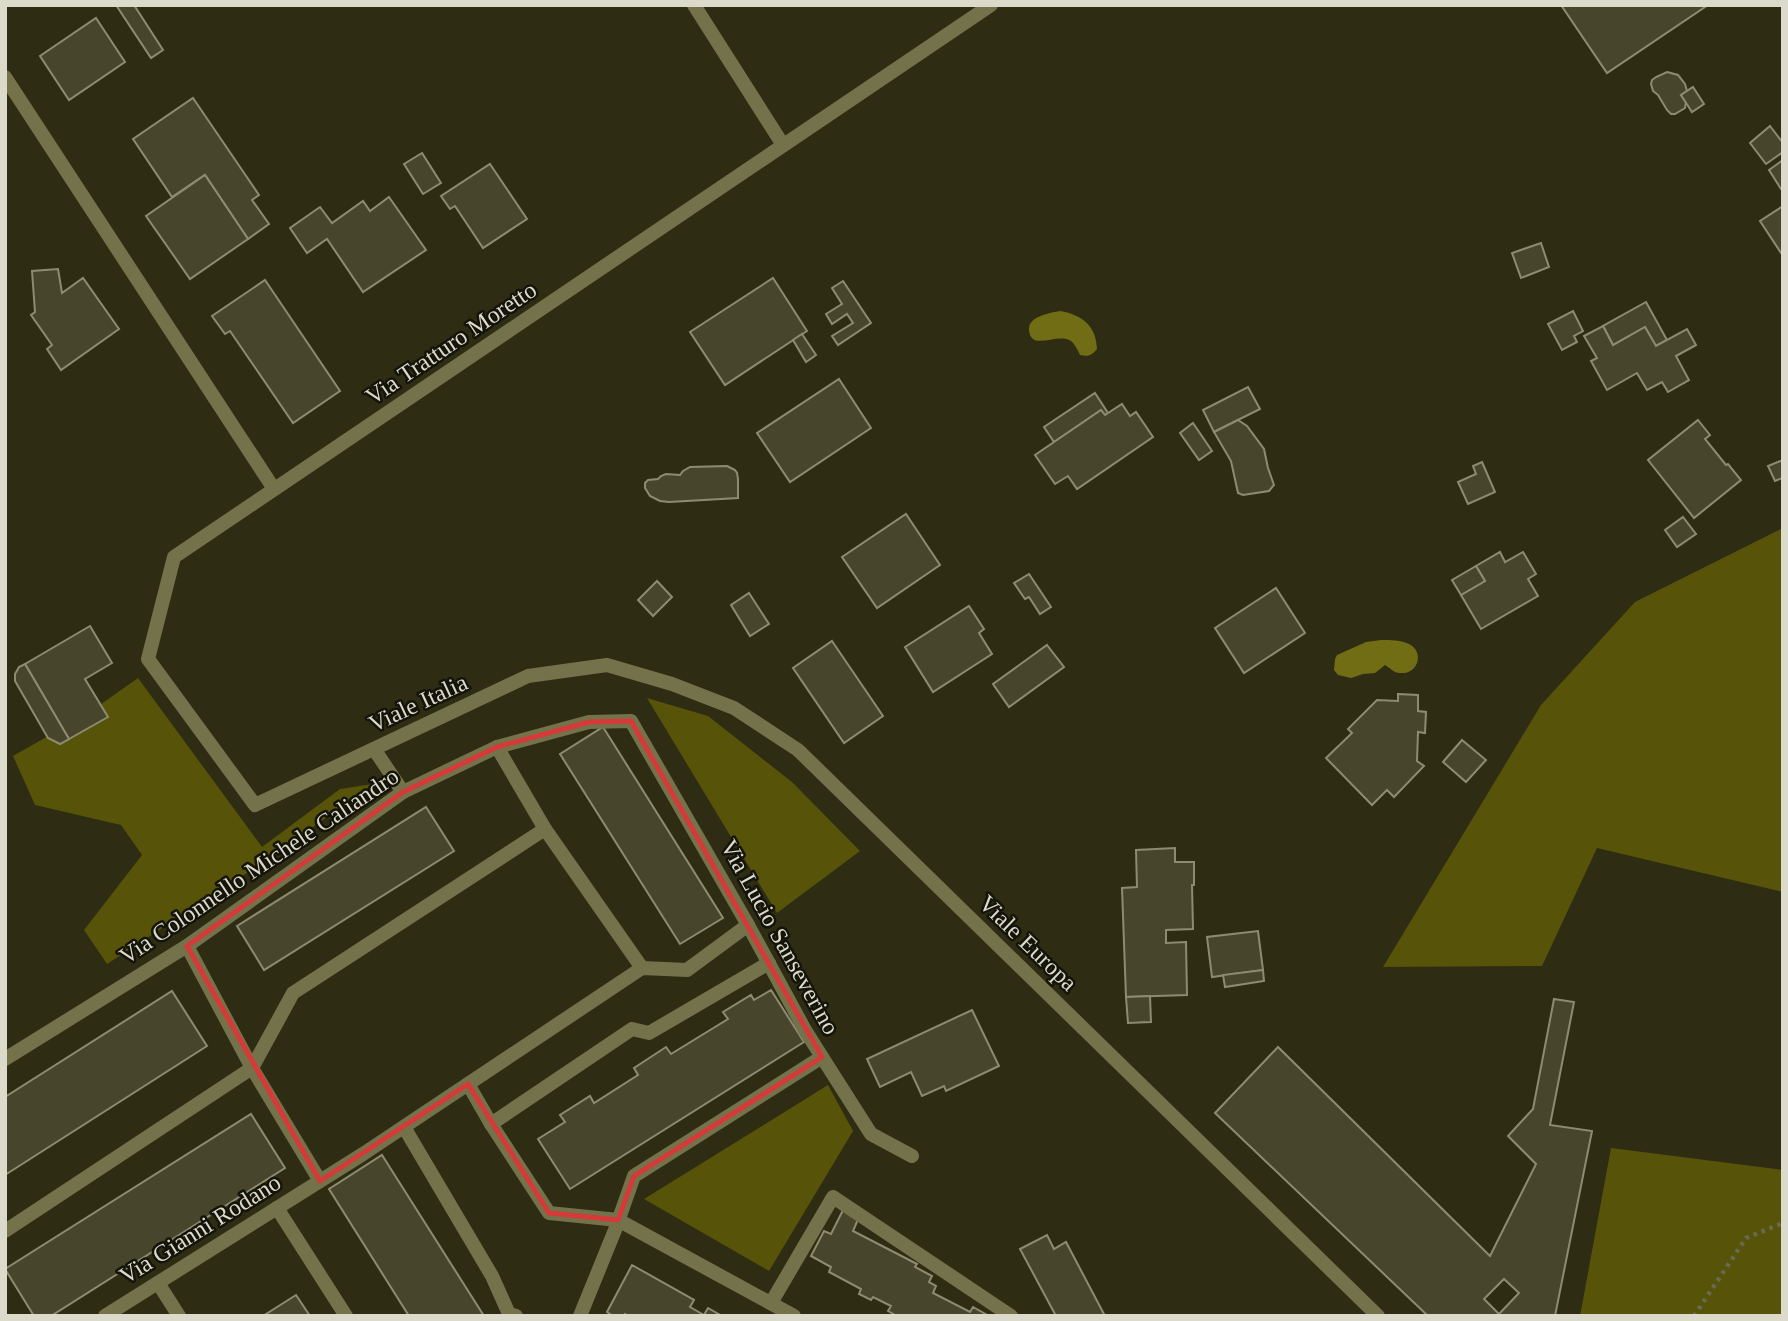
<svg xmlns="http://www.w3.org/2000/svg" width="1788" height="1321" font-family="Georgia,serif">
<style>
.green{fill:#575309}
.water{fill:#716d15}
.building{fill:#47462c;stroke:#8d8c70;stroke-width:2;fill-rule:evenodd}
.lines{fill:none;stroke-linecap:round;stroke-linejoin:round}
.path{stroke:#6a6954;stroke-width:4.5;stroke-dasharray:3.5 5;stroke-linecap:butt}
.lane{stroke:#73724a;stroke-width:14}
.street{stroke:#73724a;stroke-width:14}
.marked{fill:none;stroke:#d63a38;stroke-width:5;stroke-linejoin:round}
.labels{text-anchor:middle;stroke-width:5;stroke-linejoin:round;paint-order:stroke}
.street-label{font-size:24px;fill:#dbdacb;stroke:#15140a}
</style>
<rect width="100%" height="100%" fill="#2e2d14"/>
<g class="green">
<polygon points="1783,528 1783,892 1597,848 1542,966 1383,967 1541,705 1635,602"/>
<polygon points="138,678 262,847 340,789 373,784 270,858 107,964 84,930 142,855 121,825 35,805 13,756 87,714"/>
<polygon points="647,698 708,716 792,782 860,851 777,913"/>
<polygon points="828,1085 853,1131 769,1271 644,1199"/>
<polygon points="1611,1148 1783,1170 1783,1316 1580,1316"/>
</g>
<g class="water">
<path d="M1060 311C1083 315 1096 326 1097 349 1092 355 1089 357 1080 355 1078 351 1075 344 1071 341 1060 334 1041 345 1033 339 1030 337 1029 332 1029 329 1029 316 1050 313 1060 311Z"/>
<path d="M1381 640C1390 640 1401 640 1409 644 1425 652 1418 675 1400 673 1394 673 1390 668 1385 665L1375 673 1363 674 1351 678 1338 675 1334 670 1335 659 1337 655 1366 642Z"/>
</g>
<g class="building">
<polygon points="116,5 134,5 163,50 151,58"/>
<polygon points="1561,5 1708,5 1607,73"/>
<polygon points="96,18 125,62 69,100 40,56"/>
<polygon points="1667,72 1678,75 1685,84 1687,91 1681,95 1686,102 1685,108 1675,114 1671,114 1667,110 1658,95 1653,91 1651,84 1652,80 1656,77"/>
<polygon points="1693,87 1704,104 1692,112 1681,95"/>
<polygon points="193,98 259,195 252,200 269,224 248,239 205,175 172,197 133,139"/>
<polygon points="1770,126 1783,143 1783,152 1766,164 1750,143"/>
<polygon points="422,153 441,183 423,194 404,164"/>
<polygon points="1783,160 1783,188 1781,189 1769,170"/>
<polygon points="490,164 527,219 483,248 455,206 450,209 441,196"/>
<polygon points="205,175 248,239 190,279 146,216"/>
<polygon points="389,197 426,250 363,292 327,239 307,253 290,228 320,207 332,223 363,201 370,211"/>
<polygon points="1783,206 1783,256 1760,221"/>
<polygon points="1541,243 1549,267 1521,278 1512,253"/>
<polygon points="58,269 62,293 83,278 119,329 61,370 47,349 52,345 31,315 35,312 32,271"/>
<polygon points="773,278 807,331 725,385 690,332"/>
<polygon points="265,280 340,391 293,423 230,331 225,334 212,316"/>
<polygon points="843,281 871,323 838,345 832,336 853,323 847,314 832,324 826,314 842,304 832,288"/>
<polygon points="1646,302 1667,340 1656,346 1645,327 1613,345 1603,326"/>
<polygon points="1573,311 1583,331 1574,336 1577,342 1562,350 1548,324"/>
<polygon points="1603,326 1613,345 1645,327 1656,346 1687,329 1696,345 1676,356 1689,380 1668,392 1662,382 1647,390 1637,373 1607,390 1591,361 1597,358 1584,336"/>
<polygon points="802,334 816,355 806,362 793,340"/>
<polygon points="839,379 871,428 790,482 757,433"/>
<polygon points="1248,387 1260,409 1214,432 1203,410"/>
<polygon points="1095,393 1108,413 1105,415 1101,410 1054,442 1044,427"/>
<polygon points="1122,404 1130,416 1136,412 1153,437 1077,489 1068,476 1055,484 1035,455 1101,410 1105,415"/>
<polygon points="1238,420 1247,426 1264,449 1268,468 1274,485 1269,491 1243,495 1238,493 1231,461 1214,432"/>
<polygon points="1698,420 1710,435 1705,439 1726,465 1728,464 1741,480 1694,518 1648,460"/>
<polygon points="1193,423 1212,451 1199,460 1180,433"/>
<polygon points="1783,460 1783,480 1782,478 1775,481 1768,466"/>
<polygon points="1482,462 1495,492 1468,504 1458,482 1476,474 1473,466"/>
<polygon points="727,466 735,470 737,473 738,479 738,498 669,502 660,501 650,496 645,488 645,483 648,480 658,479 661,476 666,474 680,475 683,471 690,467"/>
<polygon points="906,514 940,565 877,608 842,557"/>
<polygon points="1683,517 1696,534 1677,547 1665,530"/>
<polygon points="1500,552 1505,562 1523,552 1536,574 1528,579 1538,596 1481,629 1461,595 1485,581 1476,566"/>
<polygon points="1476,566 1485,581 1461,595 1452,580"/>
<polygon points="1029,574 1051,607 1040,614 1029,597 1025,599 1014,583"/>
<polygon points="657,581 672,597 653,616 638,600"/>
<polygon points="1276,588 1305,633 1244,673 1215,628"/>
<polygon points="749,593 769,624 750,636 731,605"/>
<polygon points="969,606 984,629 979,633 992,654 933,692 905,647"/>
<polygon points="90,626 112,663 85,679 108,717 69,739 25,664"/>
<polygon points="832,641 883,716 844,743 793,668"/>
<polygon points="1047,645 1064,667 1009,707 993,684"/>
<polygon points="25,664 69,739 60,744 48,738 15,681 15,674 19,667"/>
<polygon points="1398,694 1418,695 1418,711 1426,712 1425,733 1418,732 1417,761 1424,766 1394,797 1387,790 1372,805 1326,758 1352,733 1348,729 1377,700 1398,701"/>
<polygon points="603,727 723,918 680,944 560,754"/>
<polygon points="1462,740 1486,760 1466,782 1443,762"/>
<polygon points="426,807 454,851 264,970 237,926"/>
<polygon points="1175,848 1175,862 1194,862 1194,885 1192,885 1193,929 1166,930 1166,943 1186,942 1187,995 1126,997 1122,888 1137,887 1136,850"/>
<polygon points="1258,931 1263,970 1212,977 1207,937"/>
<polygon points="1263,970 1264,981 1225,987 1223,975"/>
<polygon points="771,990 804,1042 570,1189 538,1139 565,1122 560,1115 590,1096 594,1103 638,1075 634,1068 666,1047 671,1054 728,1019 723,1012 751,995 754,1000"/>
<polygon points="172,991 207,1046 5,1175 5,1097"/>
<polygon points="1150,996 1151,1022 1128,1023 1126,997"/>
<path d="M1554 999 1574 1002 1550 1125 1592 1131 1555 1316H1428L1215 1113 1278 1047 1490 1256 1536 1164 1508 1136 1533 1109ZM1504 1279 1519 1293 1499 1314 1484 1299Z"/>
<polygon points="972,1010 999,1066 946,1091 944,1086 922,1096 911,1072 880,1087 867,1059"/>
<polygon points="251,1114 285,1168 51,1316 34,1316 5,1269"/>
<polygon points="382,1155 484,1316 409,1316 329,1189"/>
<polygon points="843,1210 859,1217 853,1231 917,1264 915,1267 932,1276 929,1282 936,1286 933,1293 970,1312 973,1307 989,1316 897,1316 888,1311 891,1306 873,1297 871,1300 859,1294 861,1289 829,1272 831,1267 811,1256 824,1231 831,1234"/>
<polygon points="1047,1235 1054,1249 1066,1242 1105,1316 1056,1316 1020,1249"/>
<polygon points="632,1265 694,1300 690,1307 704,1315 708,1308 722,1316 628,1316 625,1314 624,1316 613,1316 607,1312"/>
<polygon points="296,1295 310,1316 263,1316"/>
</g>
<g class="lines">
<polyline class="path" points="1694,1316 1746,1238 1783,1223"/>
<g class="lane">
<polyline points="694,5 783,145"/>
<polyline points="5,77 274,489"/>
<polyline points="822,1057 871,1134 912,1156"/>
<polyline points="771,1303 833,1197 1011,1316"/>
</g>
<g class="street">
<polyline points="991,5 174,557 148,659 255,805 528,676 607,665 672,684 734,708 798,750 1378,1316"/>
<polyline points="497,747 545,829 642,968"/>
<polyline points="374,749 403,792"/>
<polyline points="187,946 252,1068 320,1181"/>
<polyline points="5,1059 187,946 403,792 497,747 589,722 631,721 748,925 805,1030 822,1057 634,1176 615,1230 580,1316"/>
<polyline points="468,1084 491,1124 549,1213 618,1220 794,1316"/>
<polyline points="491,1124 632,1029 649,1033 769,963"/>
<polyline points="404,1127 492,1276 509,1314 516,1316"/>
<polyline points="277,1208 346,1316"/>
<polyline points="5,1231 252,1068 293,993 545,829"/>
<polyline points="158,1283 179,1316"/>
<polyline points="105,1316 363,1154 642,968 687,970 748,925"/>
</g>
</g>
<path class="marked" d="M631 721 822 1057 634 1176 618 1220 549 1213 468 1084 320 1181 187 946 403 792 497 747 589 722Z"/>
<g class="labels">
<g class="street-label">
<text transform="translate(451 343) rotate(-34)" y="8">Via Tratturo Moretto</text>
<text transform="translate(418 703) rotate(-25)" y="8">Viale Italia</text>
<text transform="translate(259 866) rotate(-34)" y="8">Via Colonnello Michele Caliandro</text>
<text transform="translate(780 937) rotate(61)" y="8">Via Lucio Sanseverino</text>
<text transform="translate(1028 943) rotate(44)" y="8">Viale Europa</text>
<text transform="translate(200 1229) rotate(-32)" y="8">Via Gianni Rodano</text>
</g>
</g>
<rect width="1788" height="1321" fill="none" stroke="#dbdacb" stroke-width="14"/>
</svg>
